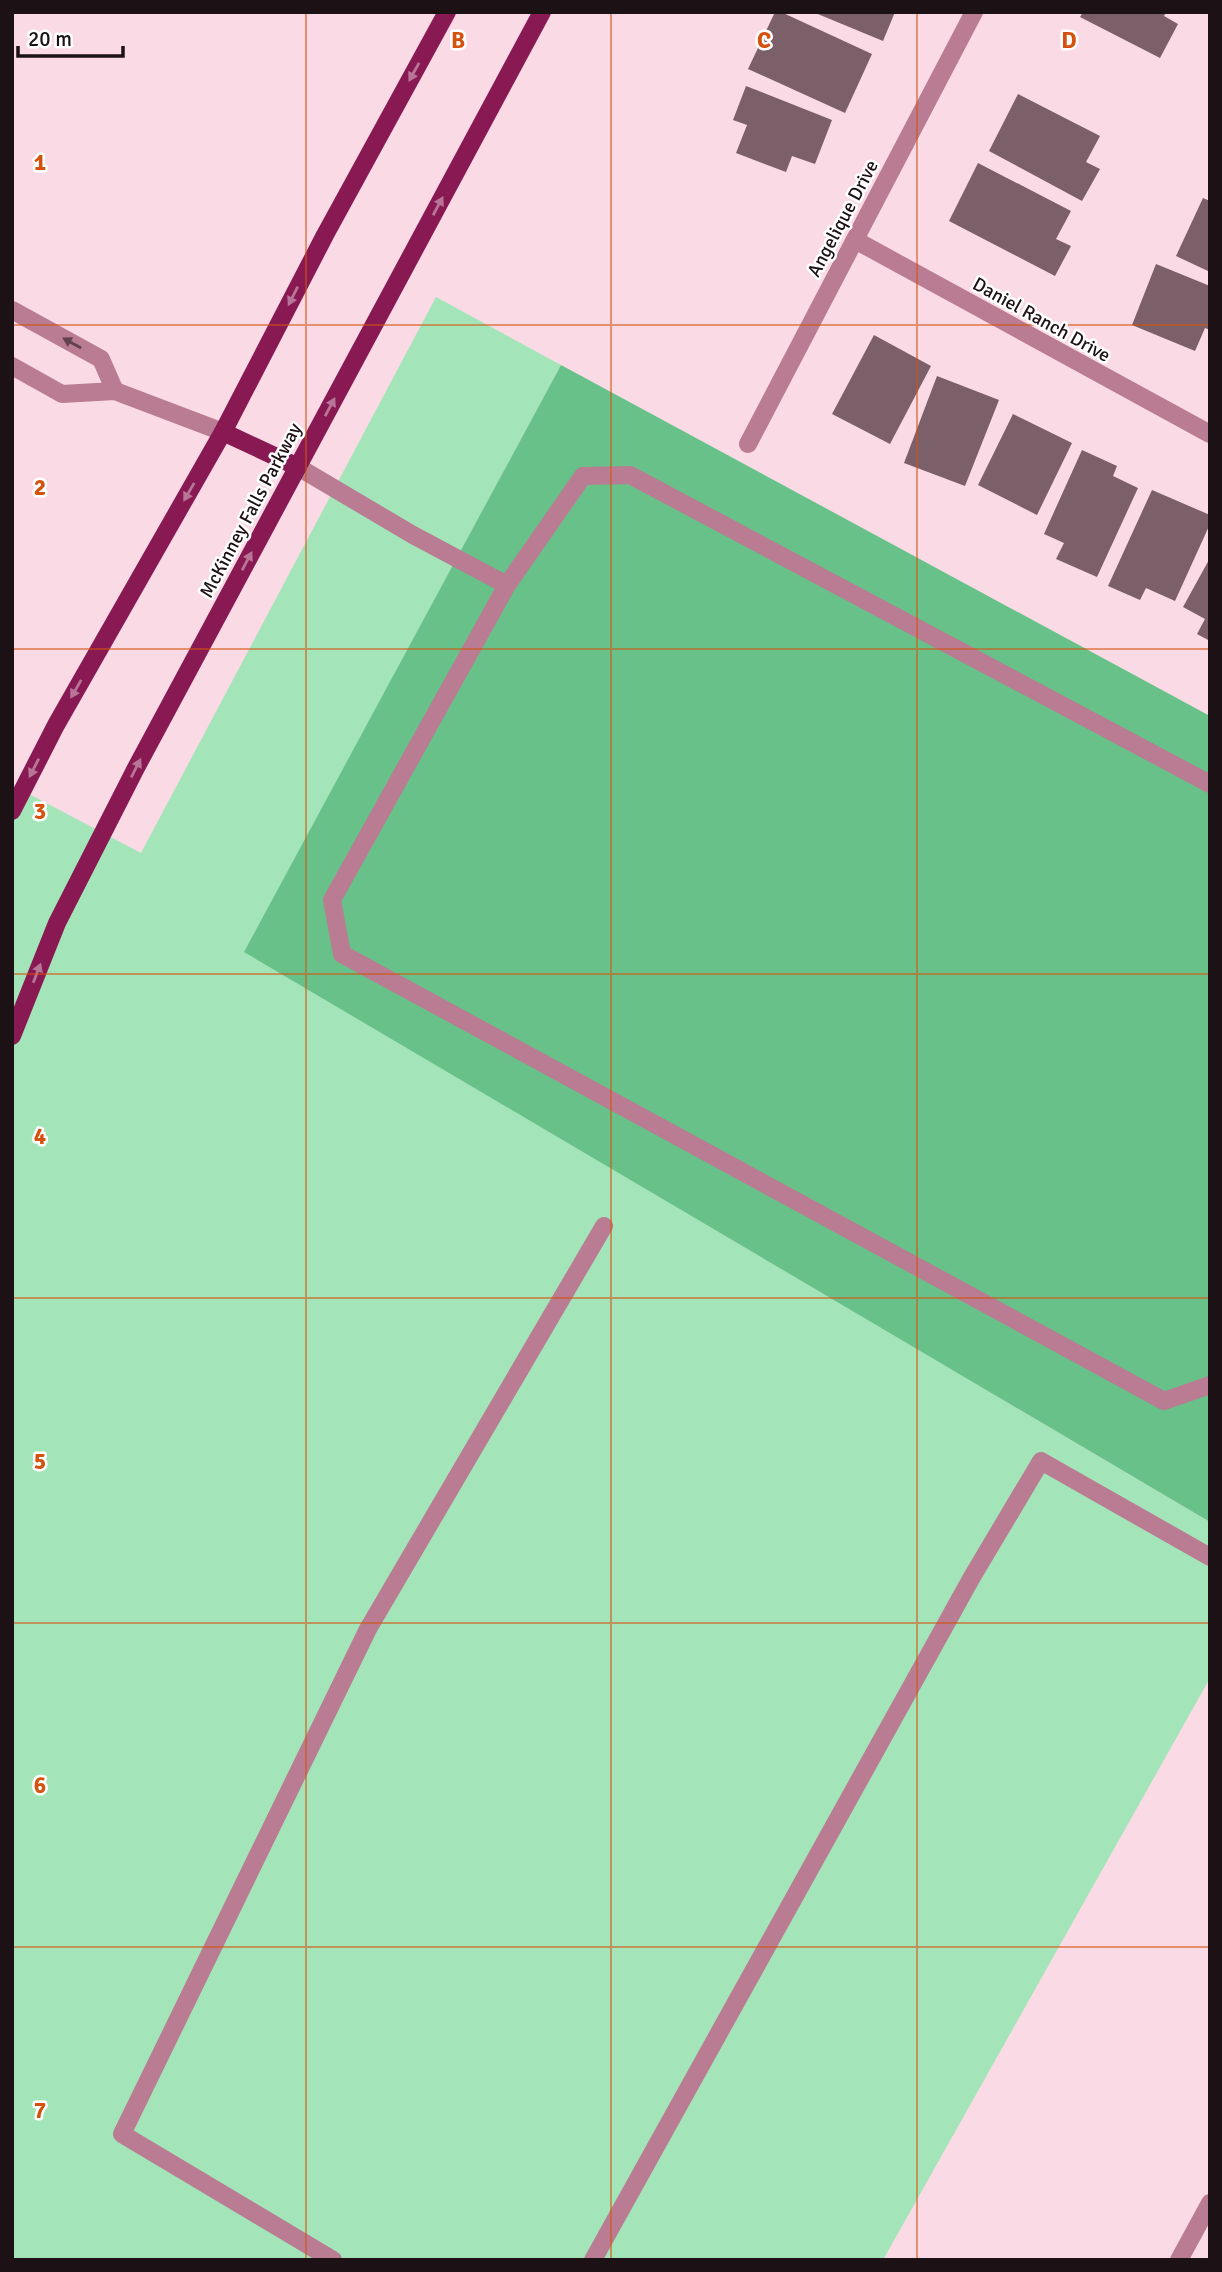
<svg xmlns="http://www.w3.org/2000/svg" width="1222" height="2272" font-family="Signika,sans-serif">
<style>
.green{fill:#a4e4b9}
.forest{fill:#68c189}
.building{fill:#7b5f69}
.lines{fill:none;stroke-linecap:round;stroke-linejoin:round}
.minor{stroke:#b97c93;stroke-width:18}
.major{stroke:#881952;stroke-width:18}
.oneway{fill:#b87597}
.oneway2{fill:#63414e}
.grid{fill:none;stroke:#d4520d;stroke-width:2;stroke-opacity:0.55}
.labels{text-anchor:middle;stroke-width:5;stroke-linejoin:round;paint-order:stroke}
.street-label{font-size:19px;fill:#1c1115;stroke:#fff}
.grid-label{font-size:23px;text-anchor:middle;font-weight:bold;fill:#d4520d;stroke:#fff;stroke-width:5;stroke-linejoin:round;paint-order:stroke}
</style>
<rect width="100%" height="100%" fill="#fadae5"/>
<polygon class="green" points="436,297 561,365 245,952 1210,1522 1210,1678 883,2260 12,2260 12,785 141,853"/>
<polygon class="forest" points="561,365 1210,716 1210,1522 244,952"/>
<g class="building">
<polygon points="775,12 781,12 872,54 845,113 748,69"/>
<polygon points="813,12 895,12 883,41"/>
<polygon points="1083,12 1166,12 1164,16 1178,24 1160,58 1080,17"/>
<polygon points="746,86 832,120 815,164 792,156 786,172 736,153 747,125 733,120"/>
<polygon points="1018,94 1100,136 1086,162 1100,169 1082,201 989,151"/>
<polygon points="978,163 1071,211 1056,239 1071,246 1055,276 949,221"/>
<polygon points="1203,198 1210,201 1210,272 1176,256"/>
<polygon points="1156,264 1210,286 1210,330 1205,328 1195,351 1132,325"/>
<polygon points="874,335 931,366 890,444 832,414"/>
<polygon points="937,376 999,400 965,486 904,463"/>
<polygon points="1013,414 1072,443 1037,515 978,485"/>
<polygon points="1082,450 1117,466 1113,476 1138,488 1097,577 1056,559 1064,543 1044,534"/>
<polygon points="1152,490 1210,515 1210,524 1175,601 1146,588 1140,600 1108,586"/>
<polygon points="1210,558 1210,641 1197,634 1205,619 1183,607"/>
</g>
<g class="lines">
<g class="minor">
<polyline points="855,240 1210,434"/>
<polyline points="12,310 101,359 115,391"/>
<polyline points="12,366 62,394 115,391 223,432"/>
<polyline points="748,444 974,12"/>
<polyline points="298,467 413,535 507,585"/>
<polyline points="1210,784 630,475 583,476 507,585 332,900 342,954 1164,1401 1210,1385"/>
<polyline points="333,2260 122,2134 368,1629 604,1226"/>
<polyline points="593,2260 972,1577 1041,1461 1210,1557"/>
<polyline points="1179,2260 1210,2203"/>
</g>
<g class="major">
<polyline points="223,432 298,467"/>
<polyline points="12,811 56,725 223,432 325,235 447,12"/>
<polyline points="12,1036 57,923 137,766 542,12"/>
</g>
</g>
<defs><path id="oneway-solid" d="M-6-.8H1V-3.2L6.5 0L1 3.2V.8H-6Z" transform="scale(1.75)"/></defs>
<g class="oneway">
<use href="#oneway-solid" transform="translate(414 72) rotate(119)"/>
<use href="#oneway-solid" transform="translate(438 206) rotate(-62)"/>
<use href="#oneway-solid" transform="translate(293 296) rotate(117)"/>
<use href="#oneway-solid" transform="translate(330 407) rotate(-62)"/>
<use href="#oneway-solid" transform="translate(189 492) rotate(120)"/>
<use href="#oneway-solid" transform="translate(247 561) rotate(-62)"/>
<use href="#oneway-solid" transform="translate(76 689) rotate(120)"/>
<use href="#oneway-solid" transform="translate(34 768) rotate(117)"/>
<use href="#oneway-solid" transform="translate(136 768) rotate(-63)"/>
<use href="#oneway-solid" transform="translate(37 973) rotate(-69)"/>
</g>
<use class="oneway2" href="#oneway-solid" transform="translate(72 343) rotate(-151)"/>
<path class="grid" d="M306 12V2260M611 12V2260M917 12V2260M12 325H1210M12 649H1210M12 974H1210M12 1298H1210M12 1623H1210M12 1947H1210"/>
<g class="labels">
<g class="street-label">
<text transform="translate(842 218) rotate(-62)" y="7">Angelique Drive</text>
<text transform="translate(1042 319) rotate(29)" y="7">Daniel Ranch Drive</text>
<text transform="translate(250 510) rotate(-62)" y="7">McKinney Falls Parkway</text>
</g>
</g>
<g class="grid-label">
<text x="458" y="48">B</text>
<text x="764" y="48">C</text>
<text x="1069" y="48">D</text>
<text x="40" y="170">1</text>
<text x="40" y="495">2</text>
<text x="40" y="819">3</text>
<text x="40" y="1144">4</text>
<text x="40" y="1469">5</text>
<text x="40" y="1793">6</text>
<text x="40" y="2118">7</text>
</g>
<rect width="1222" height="2272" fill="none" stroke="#1c1115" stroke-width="28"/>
<path d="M18 46v10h105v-10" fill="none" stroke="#1c1115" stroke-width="3.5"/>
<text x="28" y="46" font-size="21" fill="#1c1115" stroke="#ffffff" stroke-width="5" paint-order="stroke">20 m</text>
</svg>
